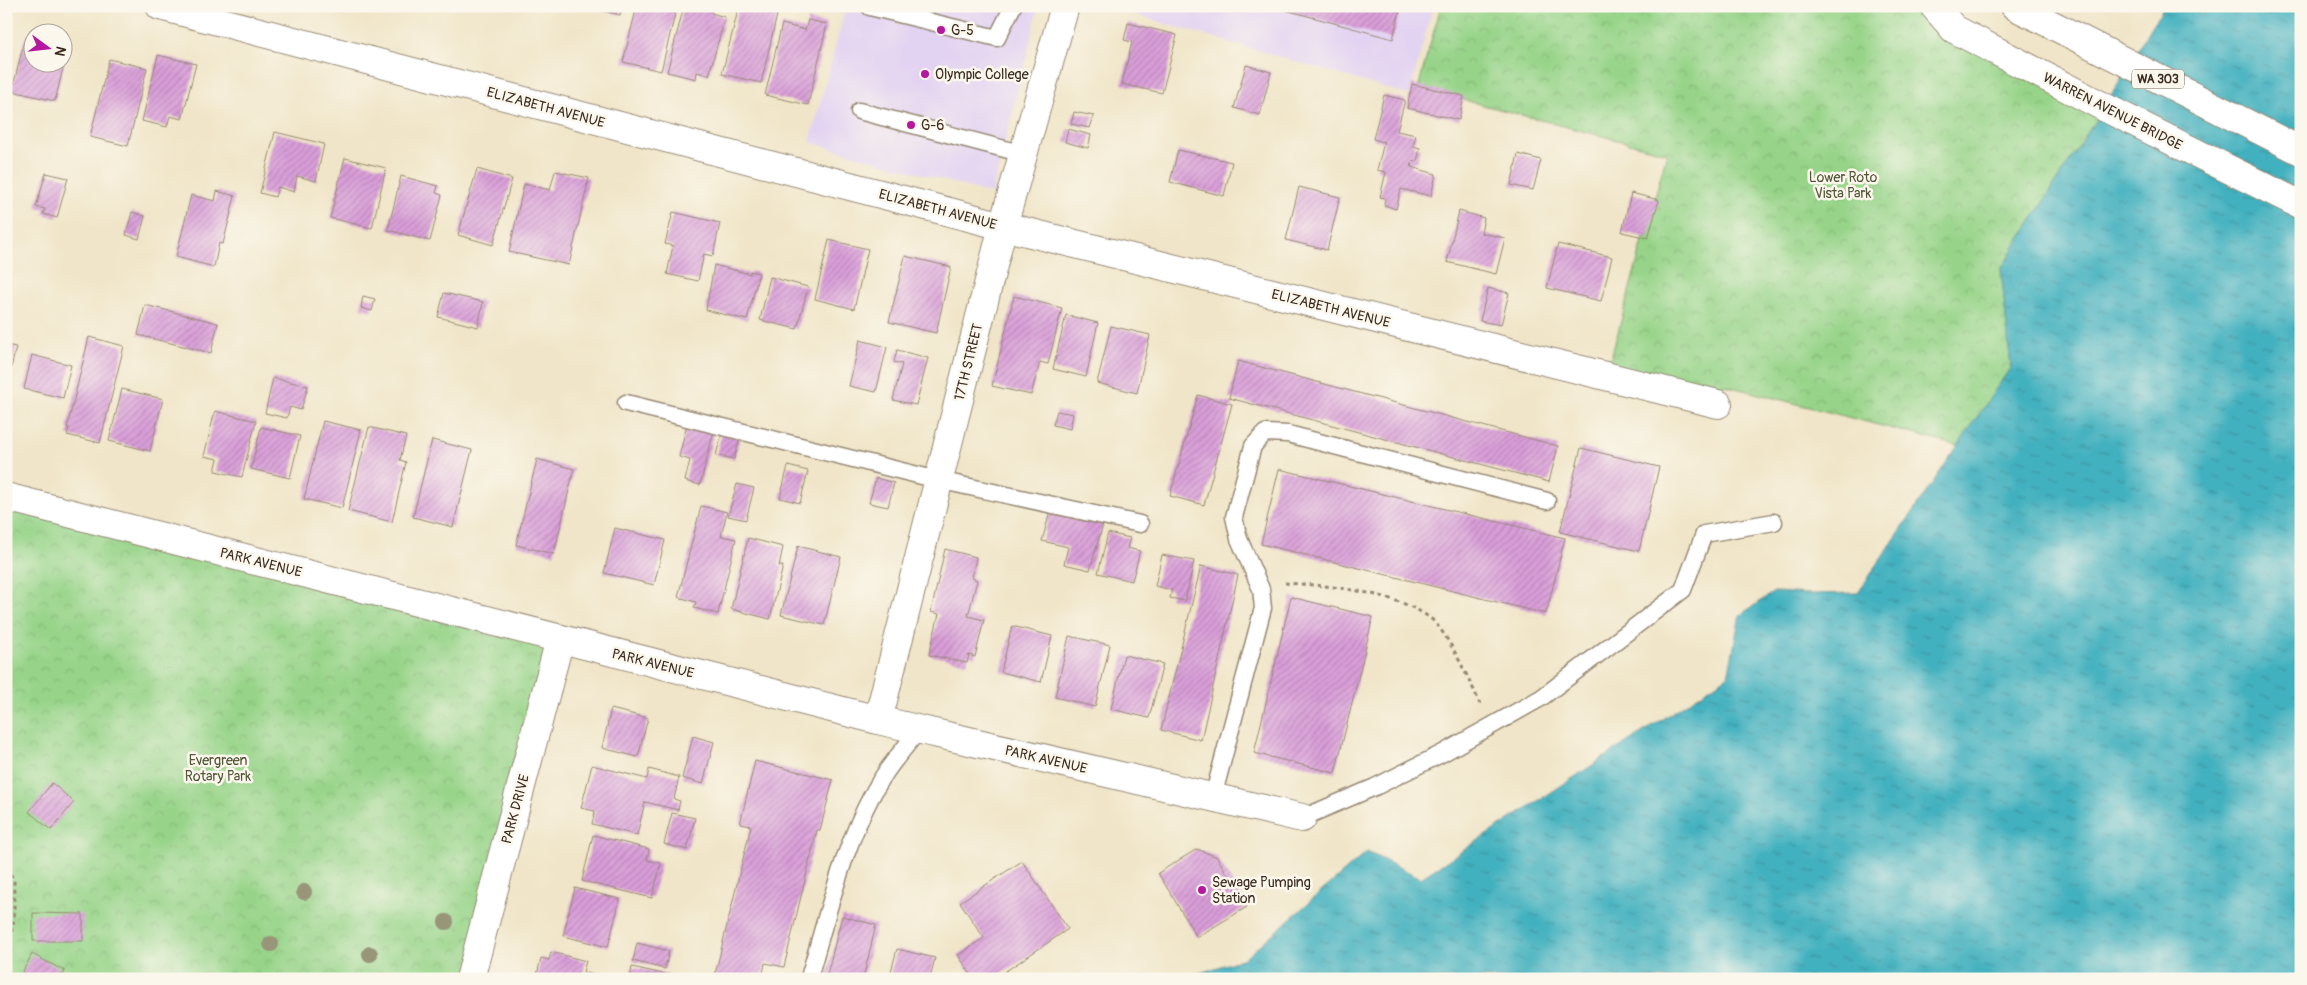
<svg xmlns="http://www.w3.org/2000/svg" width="2307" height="985" font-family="Pangolin,sans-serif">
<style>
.built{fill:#e3d3f2}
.park{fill:url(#park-crowns);stroke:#697f54}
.water{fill:url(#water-ripples);stroke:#3f6e6e}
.building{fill:url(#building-hatch)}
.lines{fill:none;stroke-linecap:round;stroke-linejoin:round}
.service-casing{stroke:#968873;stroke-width:19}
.minor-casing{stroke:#968873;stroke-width:30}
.primary-casing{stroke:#968873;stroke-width:30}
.path{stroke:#968873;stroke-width:3;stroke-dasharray:4 4;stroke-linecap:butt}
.service{stroke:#fff;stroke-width:16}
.minor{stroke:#fff;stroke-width:28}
.primary{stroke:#fff;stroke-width:28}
.tree{fill:#999579}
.poi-dot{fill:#b5179e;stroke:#fbf7ec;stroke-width:2}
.labels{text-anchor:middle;stroke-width:5;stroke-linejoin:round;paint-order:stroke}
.shield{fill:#fbf7ec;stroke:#75685c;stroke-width:1}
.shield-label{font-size:12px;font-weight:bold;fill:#3b2a1e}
.poi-label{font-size:14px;fill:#3b2a1e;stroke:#fbf7ec;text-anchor:start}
.street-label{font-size:14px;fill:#3b2a1e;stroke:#fbf7ec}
.park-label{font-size:14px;fill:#525439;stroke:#fbf7ec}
</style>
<defs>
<pattern id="park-crowns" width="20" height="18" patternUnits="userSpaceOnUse" patternTransform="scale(1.25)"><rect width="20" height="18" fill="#97d489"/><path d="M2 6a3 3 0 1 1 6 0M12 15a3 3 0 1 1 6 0" fill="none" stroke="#83b676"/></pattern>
<pattern id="water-ripples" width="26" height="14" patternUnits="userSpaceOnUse" patternTransform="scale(1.25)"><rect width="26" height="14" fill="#43b1bf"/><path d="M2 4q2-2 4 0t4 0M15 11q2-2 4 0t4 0" fill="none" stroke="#39909b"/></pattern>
<pattern id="building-hatch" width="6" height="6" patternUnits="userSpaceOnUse" patternTransform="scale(1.25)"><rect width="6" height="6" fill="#da9fda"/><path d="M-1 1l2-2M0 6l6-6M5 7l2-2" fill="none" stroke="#b282b0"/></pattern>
</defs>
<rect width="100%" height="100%" fill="#fbf7ec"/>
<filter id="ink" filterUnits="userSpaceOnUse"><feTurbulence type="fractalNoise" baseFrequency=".02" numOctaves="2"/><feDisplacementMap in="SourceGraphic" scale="10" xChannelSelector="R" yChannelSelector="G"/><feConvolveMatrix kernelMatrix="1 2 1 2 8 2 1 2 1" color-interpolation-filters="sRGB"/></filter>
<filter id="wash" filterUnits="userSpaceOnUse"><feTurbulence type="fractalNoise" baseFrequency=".0096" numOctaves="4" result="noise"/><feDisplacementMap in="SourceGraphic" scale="20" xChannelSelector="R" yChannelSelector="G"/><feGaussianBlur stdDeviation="1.12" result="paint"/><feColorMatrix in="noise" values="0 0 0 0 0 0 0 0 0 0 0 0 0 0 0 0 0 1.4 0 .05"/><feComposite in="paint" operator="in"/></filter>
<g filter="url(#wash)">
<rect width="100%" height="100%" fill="#f0e5c8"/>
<g class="built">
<polygon points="846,6 1039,6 992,194 810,142"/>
<polygon points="1106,6 1433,6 1409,95"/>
</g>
<g class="park">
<polygon points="1441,6 1934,6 2104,107 2001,269 2011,367 1959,446 1724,385 1718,404 1606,376 1667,153 1418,88"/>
<polygon points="6,497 560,639 470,979 6,979"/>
</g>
<polygon class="water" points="2164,6 2301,6 2301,979 1182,979 1245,958 1367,852 1421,878 1728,676 1740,615 1774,592 1811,594 1858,593 2011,367 2001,269 2104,107"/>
<g id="blocks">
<g class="building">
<polygon points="585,6 622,6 620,15"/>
<polygon points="637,6 677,6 661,71 623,62"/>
<polygon points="684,6 713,6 711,13 725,17 709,75 697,72 696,79 667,72"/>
<polygon points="739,6 777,15 761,83 722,74"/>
<polygon points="1271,6 1401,6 1393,39"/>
<polygon points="808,20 827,24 808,105 765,95 782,24 805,30"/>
<polygon points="1128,23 1177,35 1162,93 1122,84 1132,42 1124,40"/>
<polygon points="25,38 32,39 32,62 62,62 62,47 68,48 55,101 12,91"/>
<polygon points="158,55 196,64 182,119 170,116 167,127 142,121"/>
<polygon points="109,59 147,68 128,146 90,137"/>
<polygon points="1246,65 1271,72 1260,115 1234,108"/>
<polygon points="1412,84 1464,96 1459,120 1407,108"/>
<polygon points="1384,95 1405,100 1397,131 1416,135 1413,146 1420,148 1417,162 1413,161 1411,167 1436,174 1431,196 1401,189 1396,209 1384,205 1385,198 1380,197 1386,172 1377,170 1384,142 1373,139"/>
<polygon points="1074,112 1094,116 1090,128 1071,124"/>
<polygon points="1068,129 1091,135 1088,148 1065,142"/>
<polygon points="275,132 324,144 316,181 297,176 294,192 278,187 275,197 260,193"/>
<polygon points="1178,150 1232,162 1224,196 1170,182"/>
<polygon points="1518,154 1541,160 1533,190 1511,185"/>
<polygon points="345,158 386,168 372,228 330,218"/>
<polygon points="477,169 512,179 493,245 458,235"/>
<polygon points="555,171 589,178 569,265 509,252 524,184 550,190"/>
<polygon points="46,173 68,178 57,218 43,214 45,209 36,207"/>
<polygon points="401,176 438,186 436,193 442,195 430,241 388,230"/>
<polygon points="1299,187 1340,197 1327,250 1286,240"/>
<polygon points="217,191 235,196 223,244 219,243 214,267 176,257 191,195 215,201"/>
<polygon points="1631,193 1659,200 1648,238 1622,232"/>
<polygon points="1459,211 1484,218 1481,233 1505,238 1496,274 1447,262"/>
<polygon points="132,212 145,216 139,239 126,235"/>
<polygon points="673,212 720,223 713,256 704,254 698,281 667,274 673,246 665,244"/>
<polygon points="829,240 868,249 854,309 815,299"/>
<polygon points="1558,244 1612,257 1601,301 1547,288"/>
<polygon points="905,256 951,267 936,333 889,322"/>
<polygon points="714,265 750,274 750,271 759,273 747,320 706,310"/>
<polygon points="770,277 808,287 797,329 760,320"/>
<polygon points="1488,288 1509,293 1501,325 1480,321"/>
<polygon points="444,293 483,302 478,327 438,317"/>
<polygon points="363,296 375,299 372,311 361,308"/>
<polygon points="1014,296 1062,308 1048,364 1040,362 1031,395 992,386"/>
<polygon points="145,305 218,323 211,353 138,335"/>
<polygon points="1066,315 1098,323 1086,377 1053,369"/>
<polygon points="1111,326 1150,335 1137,393 1097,383"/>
<polygon points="89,337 124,346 100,443 67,435 69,428 67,428"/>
<polygon points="860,340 887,347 876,392 849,386"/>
<polygon points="6,345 16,347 7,385 6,384"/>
<polygon points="897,350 928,358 916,405 893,400 902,364 894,362"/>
<polygon points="32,355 71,365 63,398 24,389"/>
<polygon points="1238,361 1558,446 1549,482 1229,398"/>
<polygon points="273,378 308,386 301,410 290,407 287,418 265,413"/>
<polygon points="122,389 163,399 150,451 109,441"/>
<polygon points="1198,395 1232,404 1204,505 1170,496"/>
<polygon points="215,411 256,421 242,477 215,471 218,459 204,456"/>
<polygon points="1057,411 1073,414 1070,429 1053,425"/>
<polygon points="323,421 361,430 342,508 304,499"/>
<polygon points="687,424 714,431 700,485 685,481 690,460 679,457"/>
<polygon points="261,427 300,436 290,478 251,469"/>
<polygon points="369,427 406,436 400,460 406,462 392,522 348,511"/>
<polygon points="722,433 740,438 734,459 716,455"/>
<polygon points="432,440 472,450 453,527 413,517"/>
<polygon points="1581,448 1659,467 1639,551 1560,532"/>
<polygon points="537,459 574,469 554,554 516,545"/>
<polygon points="788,466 808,471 800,503 780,498"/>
<polygon points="1279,469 1565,538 1546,614 1261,544"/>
<polygon points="876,478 894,483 888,507 869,503"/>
<polygon points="737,484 754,488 746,520 728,516"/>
<polygon points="701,506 727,512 721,536 736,539 718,614 694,608 696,602 678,597"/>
<polygon points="1051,508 1104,521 1090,570 1064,564 1068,547 1042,541"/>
<polygon points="615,528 665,540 654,585 604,573"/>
<polygon points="1108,533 1130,538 1127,548 1140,551 1132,581 1098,573"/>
<polygon points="748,538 783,547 779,566 783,566 770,619 731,609"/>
<polygon points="798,546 841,557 824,625 781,615"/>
<polygon points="945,549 976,557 972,578 977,580 968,616 984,620 975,657 969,655 967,663 929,655 939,614 931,612"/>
<polygon points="1162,555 1194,561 1185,601 1170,598 1172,590 1155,586"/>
<polygon points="1201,566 1238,575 1201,740 1161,730"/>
<polygon points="1291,597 1373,617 1335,773 1254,753"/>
<polygon points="1012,626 1052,636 1041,682 1001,672"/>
<polygon points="1069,636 1110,645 1095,707 1055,697"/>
<polygon points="1124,655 1163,664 1149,718 1111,709"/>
<polygon points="611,709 648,718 638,757 602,748"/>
<polygon points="693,736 714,742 703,784 682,778"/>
<polygon points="755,761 833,780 820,830 817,830 784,967 765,963 762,979 714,979 751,826 740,824"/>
<polygon points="592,765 647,779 649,769 679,777 674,799 680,801 678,810 645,802 637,835 592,824 595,811 581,808"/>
<polygon points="52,783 74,802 51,830 29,812"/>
<polygon points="672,813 695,818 687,850 664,844"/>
<polygon points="593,835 649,849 647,860 661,863 652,898 582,881"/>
<polygon points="1197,849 1217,857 1247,907 1197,937 1158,873"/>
<polygon points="1022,861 1068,929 994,979 974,979 958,955 984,938 960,902"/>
<polygon points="575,888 620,899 608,947 563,936"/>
<polygon points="33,913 83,914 83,941 33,941"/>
<polygon points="842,916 876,925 863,979 826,979"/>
<polygon points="637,943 669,951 665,969 633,961"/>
<polygon points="897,949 935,958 930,979 889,979"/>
<polygon points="551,952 586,961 583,972 608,979 536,979 541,958 549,960"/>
<polygon points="32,954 65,971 61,979 19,979"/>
<polygon points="632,967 668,975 668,979 630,979"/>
</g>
</g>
</g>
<g filter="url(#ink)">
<use href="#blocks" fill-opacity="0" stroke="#968873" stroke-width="1"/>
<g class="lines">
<defs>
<g id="service">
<polyline points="870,7 997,38 1013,6"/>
<polyline points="859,111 1024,154"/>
<polyline points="626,403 938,480 1140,524"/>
<polyline points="1213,797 1263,608 1261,589 1239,539 1234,517 1253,446 1265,433 1288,434 1547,501"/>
<polyline points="1302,818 1375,787 1443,753 1541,698 1683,590 1704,534 1774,522"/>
<path d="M810 974C829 909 848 828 886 772 896 757 908 744 919 730"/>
</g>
<g id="minor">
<polyline points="160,6 1003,226 1718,404"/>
<polyline points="6,497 878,720 1302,818"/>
<polyline points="878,720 1003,226 1065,6"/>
<polyline points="470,979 560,639"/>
</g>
<g id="primary">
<polyline points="1934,6 1954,29 2104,107 2301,205"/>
<polyline points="2015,6 2301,151"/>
</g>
</defs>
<use href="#service" class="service-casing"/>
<use href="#minor" class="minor-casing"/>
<use href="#primary" class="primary-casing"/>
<g class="path">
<path d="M1285 583C1327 585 1396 592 1430 618 1446 629 1472 685 1480 704"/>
<polyline points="6,867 14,880 14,919 6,958"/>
</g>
<use href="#service" class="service"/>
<use href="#minor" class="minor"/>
<use href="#primary" class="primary"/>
</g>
<g class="tree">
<circle cx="304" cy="892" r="8"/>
<circle cx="446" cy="922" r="8"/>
<circle cx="271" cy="944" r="8"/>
<circle cx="370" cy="954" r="8"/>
</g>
</g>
<g class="poi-dot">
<circle cx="941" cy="30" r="5"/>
<circle cx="925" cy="74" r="5"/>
<circle cx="911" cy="125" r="5"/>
<circle cx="1202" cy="890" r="5"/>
</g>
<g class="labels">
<rect class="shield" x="2132" y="69.5" width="52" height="19" rx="4"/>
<g class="shield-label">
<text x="2158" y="83">WA 303</text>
</g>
<g class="poi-label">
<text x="951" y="35">G-5</text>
<text x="935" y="79">Olympic College</text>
<text x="921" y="130">G-6</text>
<text x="1212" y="887">Sewage Pumping<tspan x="1212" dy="16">Station</tspan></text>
</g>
<g class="street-label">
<text transform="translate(546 107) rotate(15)" y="5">ELIZABETH AVENUE</text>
<text transform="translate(2113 111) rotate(27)" y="5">WARREN AVENUE BRIDGE</text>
<text transform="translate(938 209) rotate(15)" y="5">ELIZABETH AVENUE</text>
<text transform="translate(1331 308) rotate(14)" y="5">ELIZABETH AVENUE</text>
<text transform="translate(968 362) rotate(-76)" y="5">17TH STREET</text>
<text transform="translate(261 562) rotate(14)" y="5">PARK AVENUE</text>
<text transform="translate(653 663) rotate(14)" y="5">PARK AVENUE</text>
<text transform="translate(1046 759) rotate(13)" y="5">PARK AVENUE</text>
<text transform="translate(515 809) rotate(-75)" y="5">PARK DRIVE</text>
</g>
<g class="park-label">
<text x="1843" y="182">Lower Roto<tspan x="1843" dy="16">Vista Park</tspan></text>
<text x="218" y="765">Evergreen<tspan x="218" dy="16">Rotary Park</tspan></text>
</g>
</g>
<rect width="2307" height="985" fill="none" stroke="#fbf7ec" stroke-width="25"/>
<g transform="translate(48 48) rotate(105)"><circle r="24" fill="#fbf7ec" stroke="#aea59a"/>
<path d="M0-4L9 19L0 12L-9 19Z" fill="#b5179e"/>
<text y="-8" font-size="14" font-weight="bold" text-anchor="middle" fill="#3b2a1e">N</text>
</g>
</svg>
